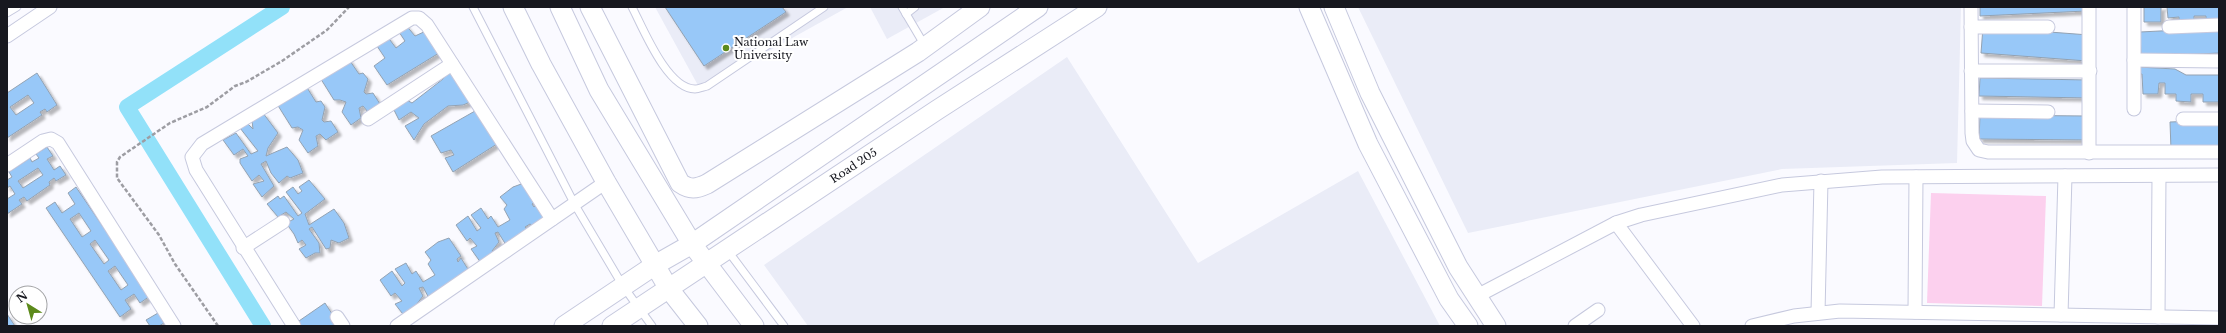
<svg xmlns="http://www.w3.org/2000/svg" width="2226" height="333" font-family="'Libre Baskerville',serif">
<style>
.built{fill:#eaecf7}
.green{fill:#fcd0ee}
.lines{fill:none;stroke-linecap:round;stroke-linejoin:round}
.canal{stroke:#92e1f9;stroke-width:16}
.building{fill:#98c8f8;stroke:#93a2b2;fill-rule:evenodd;filter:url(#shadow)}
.lane-casing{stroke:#c6c9de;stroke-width:9}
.street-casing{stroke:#c6c9de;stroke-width:15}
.secondary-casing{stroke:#c6c9de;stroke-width:21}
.path{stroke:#9d9da3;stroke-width:2.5;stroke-dasharray:4 2;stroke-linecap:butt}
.lane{stroke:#fff;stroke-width:7}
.street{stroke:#fff;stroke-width:13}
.secondary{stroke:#fff;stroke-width:19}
.poi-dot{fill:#5c8a1b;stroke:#fff;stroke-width:1.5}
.labels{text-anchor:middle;stroke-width:4;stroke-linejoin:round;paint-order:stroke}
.poi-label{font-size:11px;fill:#17181f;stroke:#fff;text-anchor:start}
.street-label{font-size:11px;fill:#17181f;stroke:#fff}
</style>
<defs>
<filter id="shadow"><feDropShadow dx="3.5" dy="3.5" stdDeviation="1" flood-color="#0004"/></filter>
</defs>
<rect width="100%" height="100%" fill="#fafaff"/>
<g class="built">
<polygon points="655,7 848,7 700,89"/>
<polygon points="870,7 945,7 887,39"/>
<polygon points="1358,7 1961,7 1957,163 1782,169 1468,233"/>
<polygon points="1067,57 1198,263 1358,171 1440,326 808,326 764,265"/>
</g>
<polygon class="green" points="1931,193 2046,196 2042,306 1927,303"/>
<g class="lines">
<polyline class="canal" points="263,326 127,107 282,7"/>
</g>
<g class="building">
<polygon points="665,7 782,7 786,12 704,66"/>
<polygon points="1980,7 2086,7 2086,11 1980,16"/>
<polygon points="2144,7 2219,7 2219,23 2206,24 2206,16 2194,16 2194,25 2179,25 2179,17 2168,18 2167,7 2161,7 2161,22 2144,22"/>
<polygon points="405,24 415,36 426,31 439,53 387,85 374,66 385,58 375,43 387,36 396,48 405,41 397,29"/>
<polygon points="1983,27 2089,35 2087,61 1981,53"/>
<polygon points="2219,28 2219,53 2141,57 2140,32"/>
<polygon points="348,58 359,74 363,73 368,79 364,92 366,94 373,93 380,104 368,112 363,106 359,108 361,118 351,125 342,112 346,102 340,100 334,100 319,76"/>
<polygon points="452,66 475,100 463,105 448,106 424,124 414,140 405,126 419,118 411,112 399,120 392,106 405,99 412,103 443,79"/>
<polygon points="2138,67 2175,69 2186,75 2219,75 2219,102 2203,102 2203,94 2191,94 2191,102 2176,101 2176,94 2165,94 2165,83 2159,83 2158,94 2143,94 2142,74 2134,74"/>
<path d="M37 73 57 105 47 112 45 109 40 112 42 115 7 138V93ZM28 95 34 103 16 115 10 107Z"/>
<polygon points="1980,78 2089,80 2088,98 1979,96"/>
<polygon points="306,86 316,102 321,101 325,107 322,120 324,122 331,121 338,132 326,140 320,134 316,136 318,146 308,153 299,140 303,130 298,127 292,128 277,104"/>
<polygon points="475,111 497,144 453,172 445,158 454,155 451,150 441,153 431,136"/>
<polygon points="263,113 278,133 268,148 266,156 287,147 298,160 303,173 290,178 287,176 279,183 271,173 266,161 261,164 274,186 262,197 253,184 264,181 259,175 252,181 240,163 240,159 248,156 243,149 234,155 223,140 236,133 251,154 258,151 240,128 247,123 253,129 252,121"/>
<polygon points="1980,115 2087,116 2087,140 1979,139"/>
<polygon points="2219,120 2219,149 2171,150 2170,122"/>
<path d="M47 147 53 156 47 159 54 170 60 166 66 175 56 181 54 178 49 182 50 185 27 201 24 197 19 200 22 204 7 214V199L15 194 10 186 7 188V180L12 177 9 172 30 158 32 162 39 158 36 154ZM38 168 43 175 23 188 18 181Z"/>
<polygon points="309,180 325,199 305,214 309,225 334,209 344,223 349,238 339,243 331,240 330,248 326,249 312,227 309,229 319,243 320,253 315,253 306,258 299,249 306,245 302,240 298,243 294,234 286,223 294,219 286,212 278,217 267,204 278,196 280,199 284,196 298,216 302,213 286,192 293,187 298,194 302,191 299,187"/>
<polygon points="524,183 536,201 532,204 534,207 537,203 547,220 534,227 530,224 525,227 529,232 506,245 498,232 495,233 499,242 492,251 495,255 481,263 471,249 477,246 470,238 467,241 456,225 468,216 477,231 481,228 471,215 481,208 488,219 491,216 498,227 510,220 504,209 507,205 500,197 513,187"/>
<path d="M76 187 150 296 140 303 134 294 125 300 131 309 120 317 46 208 55 202 62 213 75 204 68 193ZM79 213 91 231 82 237 70 219ZM95 240 109 260 104 264 90 244ZM115 266 128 285 121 290 108 271Z"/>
<polygon points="449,238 461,256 457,259 458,262 461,258 471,274 430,300 423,287 419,288 423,296 406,318 395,304 402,301 395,293 391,296 380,280 392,271 402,286 405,283 395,269 406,263 412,274 416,271 423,282 435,275 428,264 431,260 425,252 438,242"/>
<polygon points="325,303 340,326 298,326 296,323"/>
<polygon points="158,313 164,323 159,326 150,326 146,320"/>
<polygon points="7,314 15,326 7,326"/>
</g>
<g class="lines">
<defs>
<g id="lane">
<polyline points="473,7 575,205 623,286 652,326"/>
<path d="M632 7C643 28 667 89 695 89 698 89 703 87 707 86L824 7"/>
<polyline points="902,7 925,46"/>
<polyline points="7,13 17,7"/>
<polyline points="906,14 915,7"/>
<polyline points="728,251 784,326"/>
</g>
<g id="street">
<polyline points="1971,7 1972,133 1973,141 1979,150 1988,152 2219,152"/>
<polyline points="1971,27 2048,27"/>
<polyline points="2169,27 2219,25"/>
<polyline points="7,36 50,7"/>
<polyline points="2134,60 2219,61"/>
<polyline points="1971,71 2090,71"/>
<polyline points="2134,109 2134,7"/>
<polyline points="1972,111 2048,112"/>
<polyline points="368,119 452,64"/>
<polyline points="2183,119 2219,119"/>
<polyline points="2089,153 2089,7"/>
<polyline points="7,165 43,141 51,139 58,143 174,326"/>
<polyline points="1616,223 1641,215 1782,185 1882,177 2219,175"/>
<polyline points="243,248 283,222"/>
<polyline points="1477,296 1616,223 1693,326"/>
<polyline points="1915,312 1916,177"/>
<polyline points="1818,313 1821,181"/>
<polyline points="2061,315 2065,176"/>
<polyline points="337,317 343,326"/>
<polyline points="2158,317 2159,176"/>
<polyline points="294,326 196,170 192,157 202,144 412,18 419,18 427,25 552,219"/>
<polyline points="397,326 606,182"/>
<polyline points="1575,326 1598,310"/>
<polyline points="1752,326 1794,316 1840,311 2219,318"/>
</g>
<g id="secondary">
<polyline points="513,7 541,64 606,182 669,289 698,326"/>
<polyline points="560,7 599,90 692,244 754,326"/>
<path d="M590 7 680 183C690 190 696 189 707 184L918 52 980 7"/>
<polyline points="1309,7 1368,144 1449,299 1468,326"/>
<polyline points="1334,7 1370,93 1458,267 1496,326"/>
<polyline points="564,326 655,265 692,244 1038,7"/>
<path id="s1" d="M612 326 937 110 1097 7"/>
</g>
</defs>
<use href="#lane" class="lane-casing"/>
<use href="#street" class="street-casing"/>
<use href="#secondary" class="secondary-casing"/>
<polyline class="path" points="218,326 175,264 159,235 117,178 117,162 120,157 170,123 207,107 235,86 246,82 282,61 327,30 349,7"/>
<use href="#lane" class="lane"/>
<use href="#street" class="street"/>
<use href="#secondary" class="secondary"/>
</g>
<circle class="poi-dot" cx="726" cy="48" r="4"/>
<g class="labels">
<g class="poi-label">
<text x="734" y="46">National Law<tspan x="734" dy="13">University</tspan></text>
</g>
<g class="street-label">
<text dy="4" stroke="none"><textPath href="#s1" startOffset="290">Road 205</textPath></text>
</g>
</g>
<rect width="2226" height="333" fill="none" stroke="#17181f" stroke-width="16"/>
<g transform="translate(28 305) rotate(323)"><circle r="19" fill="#ffffff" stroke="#a2a3a5"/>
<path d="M0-3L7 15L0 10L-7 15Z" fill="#5c8a1b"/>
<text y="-6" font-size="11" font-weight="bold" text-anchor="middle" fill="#17181f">N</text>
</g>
</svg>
